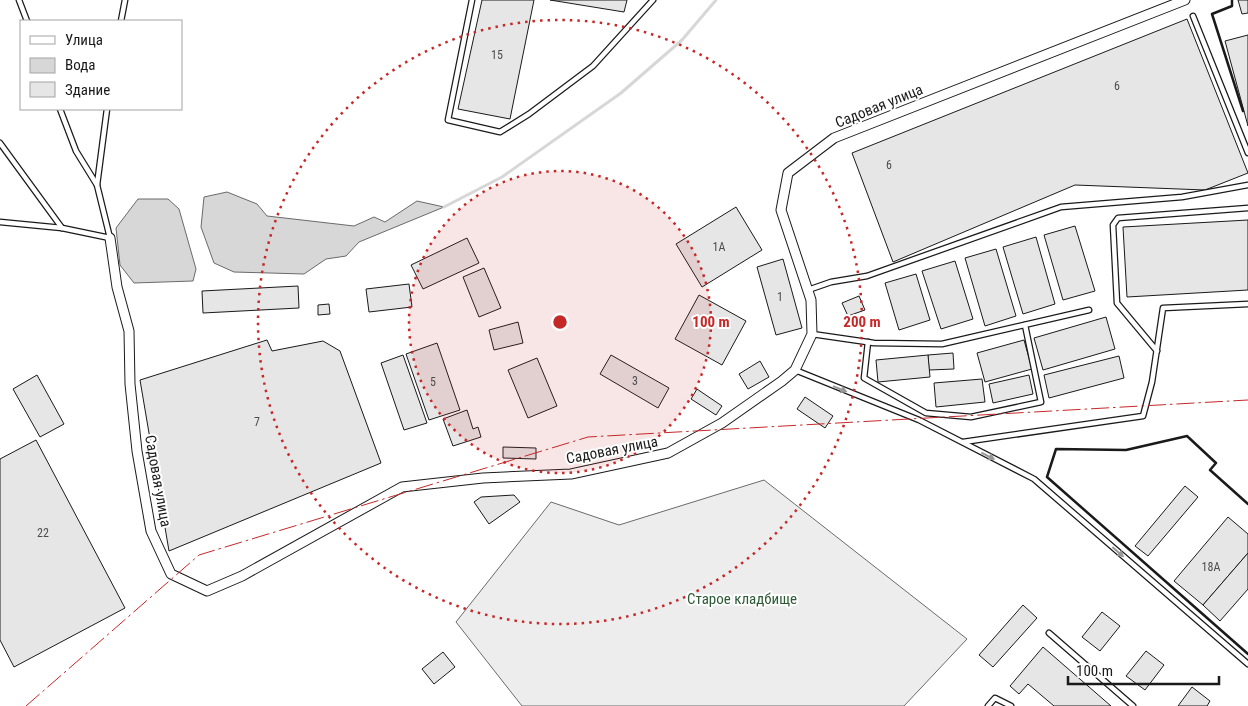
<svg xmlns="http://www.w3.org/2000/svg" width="1248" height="706" font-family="'Roboto Condensed',sans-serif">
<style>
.built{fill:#ededed;stroke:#6a6a6a}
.water{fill:#d7d7d7;stroke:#6a6a6a}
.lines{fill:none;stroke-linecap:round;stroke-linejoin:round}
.stream{stroke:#d7d7d7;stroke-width:3}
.building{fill:#e6e6e6;stroke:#1a1a1a}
.lane-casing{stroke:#1a1a1a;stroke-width:7}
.street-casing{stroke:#1a1a1a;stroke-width:11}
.lane{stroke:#fff;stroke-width:4.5}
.street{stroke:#fff;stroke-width:9}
.wall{stroke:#1a1a1a;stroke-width:2.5}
.power{stroke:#c62828;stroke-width:1;stroke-dasharray:18 4 2.5 4;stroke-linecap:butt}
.oneway{fill:#989898}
.ring{fill:none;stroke:#c62828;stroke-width:2.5;stroke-dasharray:2.5 5}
.labels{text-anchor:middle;stroke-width:4;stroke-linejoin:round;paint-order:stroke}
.number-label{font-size:12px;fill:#4d4d4d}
.street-label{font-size:15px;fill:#1a1a1a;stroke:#fff}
.park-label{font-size:15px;fill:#2b5a34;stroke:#fff}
.centre{fill:#c62828;stroke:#fff;stroke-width:2.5}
.ring-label{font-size:15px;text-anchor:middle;font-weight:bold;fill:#c62828;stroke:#fff;stroke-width:4;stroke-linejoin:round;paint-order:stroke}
</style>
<rect width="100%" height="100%" fill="#fff"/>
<polygon class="built" points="764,480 967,639 904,706 522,706 456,622 551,502 619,525"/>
<g class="water">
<polygon points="227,192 257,204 267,216 354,226 374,217 385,222 417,201 444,207 359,242 346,256 326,259 304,274 234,272 214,263 201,227 204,197"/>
<polygon points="138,199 168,199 179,209 196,269 193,281 134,283 120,265 116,228"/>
</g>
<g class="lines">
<polyline class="stream" points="444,207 502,177 621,93 682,40 716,0"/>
</g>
<g class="building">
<polygon points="482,0 534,0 510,119 458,109"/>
<polygon points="550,0 627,0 624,12"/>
<polygon points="1238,0 1248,0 1248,13 1242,14"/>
<polygon points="1187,19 1248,173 1205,190 1075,185 893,262 852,153"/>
<polygon points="1248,35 1248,126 1225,41"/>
<polygon points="736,207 762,250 702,287 676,244"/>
<polygon points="1248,220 1248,290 1127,297 1123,227"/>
<polygon points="1075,226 1095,291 1063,300 1044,235"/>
<polygon points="1036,237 1055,304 1023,314 1003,247"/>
<polygon points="467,238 479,263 423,289 411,265"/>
<polygon points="996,249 1016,316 985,326 965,258"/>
<polygon points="783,259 802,328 776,335 757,267"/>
<polygon points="955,261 973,319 941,329 922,271"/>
<polygon points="484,268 501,308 479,317 463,277"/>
<polygon points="916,274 930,320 899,330 885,283"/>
<polygon points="409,284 412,307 369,312 366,289"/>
<polygon points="298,286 299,308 203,313 202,291"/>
<polygon points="699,295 746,321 722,365 675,339"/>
<polygon points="859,296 865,310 848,316 842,303"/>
<polygon points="329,304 330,314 318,315 318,305"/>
<polygon points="1106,317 1115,349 1043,370 1034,338"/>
<polygon points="518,322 523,343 494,350 489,330"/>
<polygon points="267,340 272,351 323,341 340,351 381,463 169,551 140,380"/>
<polygon points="1024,340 1032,369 985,382 977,353"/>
<polygon points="437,343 460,410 429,420 406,354"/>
<polygon points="953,353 954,369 929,370 928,355"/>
<polygon points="403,355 427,423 404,430 381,363"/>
<polygon points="611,355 669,388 658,408 600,374"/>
<polygon points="928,355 930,377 878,382 876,360"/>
<polygon points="1119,356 1124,378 1049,398 1044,375"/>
<polygon points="537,358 557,406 528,418 508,370"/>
<polygon points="760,361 769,377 748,389 739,374"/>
<polygon points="37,375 64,424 40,437 13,389"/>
<polygon points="1029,375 1033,394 993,403 989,384"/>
<polygon points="982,379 985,402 936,407 934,383"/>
<polygon points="697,389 722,406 716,415 691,399"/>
<polygon points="805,397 833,416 825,428 797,409"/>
<polygon points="467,410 473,429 478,427 481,437 453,446 443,419"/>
<polygon points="36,440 125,608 14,667 0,640 0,459"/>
<polygon points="503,447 536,448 536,459 503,458"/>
<polygon points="1185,486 1198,497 1148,556 1135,546"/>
<polygon points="514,495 520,502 489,524 474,502 481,497"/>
<polygon points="1228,517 1248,534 1248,553 1203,605 1174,581"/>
<polygon points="1248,553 1248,589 1220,621 1203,605"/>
<polygon points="1023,605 1037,618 993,667 979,655"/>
<polygon points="1102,612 1120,626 1100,651 1082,637"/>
<polygon points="1043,647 1111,706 1054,706 1028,684 1019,694 1010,686"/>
<polygon points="1146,651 1164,665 1145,690 1126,676"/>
<polygon points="443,652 455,667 434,684 422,669"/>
<polygon points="1192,687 1210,701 1207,706 1178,706"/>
</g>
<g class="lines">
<defs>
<g id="lane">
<polyline points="19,0 27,21"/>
<polyline points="472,0 448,120 500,132 529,114 593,66 653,0"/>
<polyline points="1193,16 1248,153"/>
<polyline points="121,21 125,0"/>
<polyline points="0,143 62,228"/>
<polyline points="97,185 107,109"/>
<polyline points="0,222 62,228 110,238 97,185 76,151 60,109"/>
<polyline points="808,290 831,282 867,276 1061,207 1182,197 1248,185"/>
<polyline points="812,334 874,343 942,344 1089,310"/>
<polyline points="868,342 864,378 926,413 971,417 1041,402 1025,325"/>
<polyline points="1157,351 1117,303 1113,225 1118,218 1248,208"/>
<polyline points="795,370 919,420 1034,479 1248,664"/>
<polyline points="963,442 1143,416 1152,382 1163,308 1248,304"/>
<polyline points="1049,633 1133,706"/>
<polyline points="988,706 995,698 1011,706"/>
</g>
<polyline id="street" points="110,238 117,287 129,331 130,384 137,451 151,531 171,574 207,591 242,576 402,487 483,478 571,474 668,453 722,423 782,381 795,370 812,334 811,300 781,210 788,173 834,138 1185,0"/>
</defs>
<use href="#lane" class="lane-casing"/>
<use href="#street" class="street-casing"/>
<use href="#lane" class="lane"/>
<use href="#street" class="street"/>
<g class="wall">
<polyline points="1232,0 1232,6 1212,14 1243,111"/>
<polyline points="1248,504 1210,470 1216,463 1187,436 1126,450 1056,449 1047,477 1248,654"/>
</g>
<polyline class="power" points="26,706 199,555 588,437 1248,400"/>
</g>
<defs><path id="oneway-solid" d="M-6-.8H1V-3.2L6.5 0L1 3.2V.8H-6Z" transform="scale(1.25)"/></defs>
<g class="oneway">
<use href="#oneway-solid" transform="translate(840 389) rotate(22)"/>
<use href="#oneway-solid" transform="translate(988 456) rotate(27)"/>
<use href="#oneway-solid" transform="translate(1118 552) rotate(41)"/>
</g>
<circle cx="560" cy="322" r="151" fill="#c62828" fill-opacity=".12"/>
<g class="ring">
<circle cx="560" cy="322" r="151"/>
<circle cx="560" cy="322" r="302"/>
</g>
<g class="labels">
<g class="number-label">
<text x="497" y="59">15</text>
<text x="1117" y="90">6</text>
<text x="889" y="169">6</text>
<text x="719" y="251">1А</text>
<text x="780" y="301">1</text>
<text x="635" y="385">3</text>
<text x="433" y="386">5</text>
<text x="257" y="426">7</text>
<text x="43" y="537">22</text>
<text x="1211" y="571">18А</text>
</g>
<g class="street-label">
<text transform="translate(879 106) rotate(-22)" y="5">Садовая улица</text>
<text transform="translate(612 450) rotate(-11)" y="5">Садовая улица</text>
<text transform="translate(158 481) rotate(80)" y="5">Садовая улица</text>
</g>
<g class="park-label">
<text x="742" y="604">Старое кладбище</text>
</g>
</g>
<circle cx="560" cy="322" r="8" class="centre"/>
<g class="ring-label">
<text x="711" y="327">100 m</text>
<text x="862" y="327">200 m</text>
</g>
<rect x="20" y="20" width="162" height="90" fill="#ffffff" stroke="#a3a3a3"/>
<rect x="30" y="36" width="25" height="8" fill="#ffffff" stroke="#a3a3a3"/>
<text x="65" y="45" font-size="15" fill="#1a1a1a">Улица</text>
<rect x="30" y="58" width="25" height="15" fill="#d7d7d7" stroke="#a3a3a3"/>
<text x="65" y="70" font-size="15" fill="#1a1a1a">Вода</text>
<rect x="30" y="82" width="25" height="15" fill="#e6e6e6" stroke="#a3a3a3"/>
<text x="65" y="95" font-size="15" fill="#1a1a1a">Здание</text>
<path d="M1068 676v8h151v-8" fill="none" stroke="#1a1a1a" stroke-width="2.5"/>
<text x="1076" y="676" font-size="15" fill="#1a1a1a" stroke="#ffffff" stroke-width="4" paint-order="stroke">100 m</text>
</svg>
